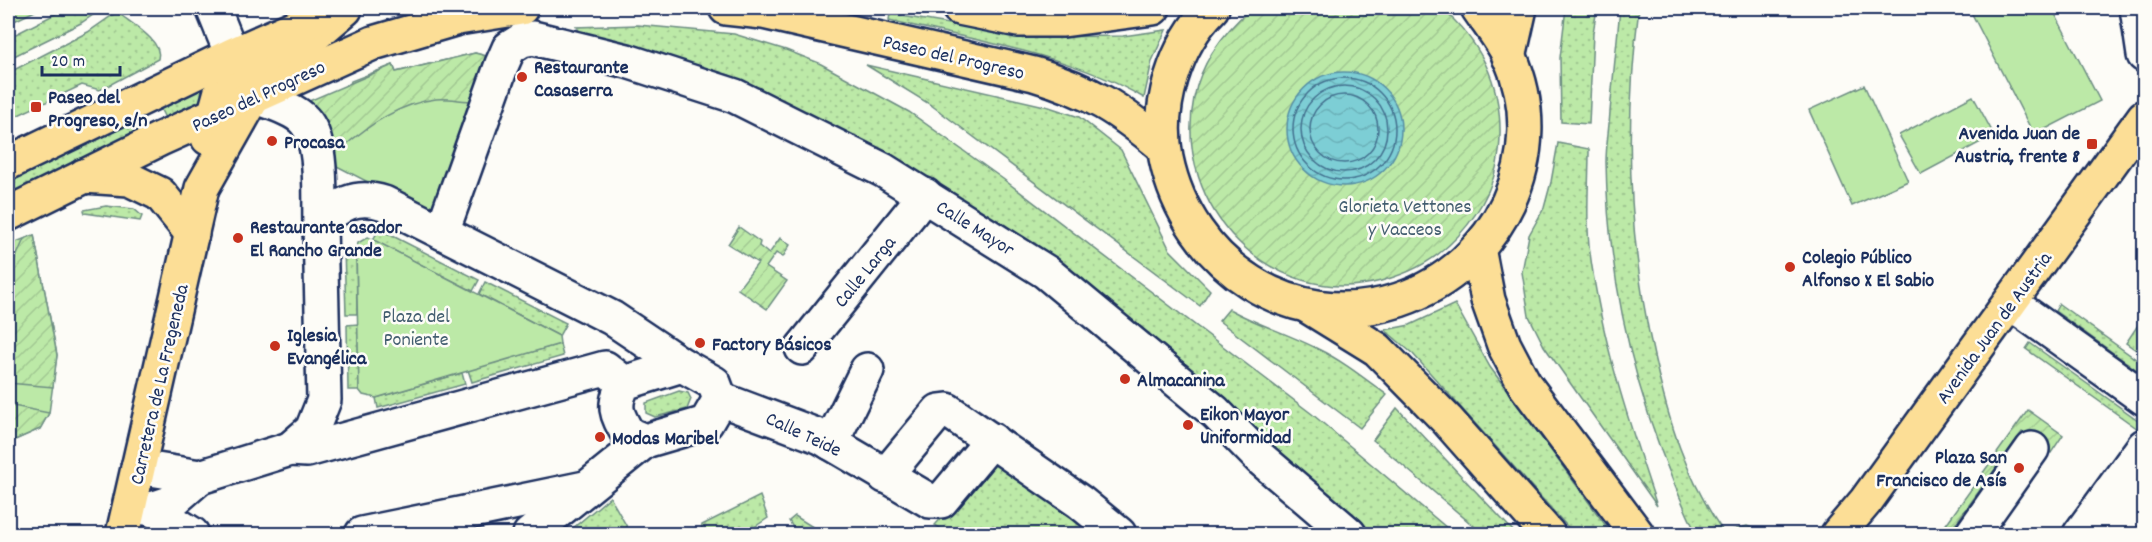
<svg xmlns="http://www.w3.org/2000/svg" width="2152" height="542" font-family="Dekko,sans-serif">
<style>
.grass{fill:url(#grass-dots);stroke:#6c8c82;stroke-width:1.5}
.park{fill:#bce9a7;stroke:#6c8c82;stroke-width:1.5}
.garden{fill:url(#garden-furrows);stroke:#6c8c82;stroke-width:1.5}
.water{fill:url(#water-waves);stroke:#568ea5;stroke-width:1.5}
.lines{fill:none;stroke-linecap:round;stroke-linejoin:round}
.shore{stroke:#426f8e;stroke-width:1.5}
.minor-casing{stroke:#1b2f5e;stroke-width:38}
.major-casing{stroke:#1b2f5e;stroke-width:38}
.highway-casing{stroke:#1b2f5e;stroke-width:38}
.minor{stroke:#fdfcf7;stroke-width:33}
.major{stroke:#fcde96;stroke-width:33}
.highway{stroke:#fcde96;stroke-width:33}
.poi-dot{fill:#c8321e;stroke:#fdfcf7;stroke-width:2}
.labels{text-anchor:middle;stroke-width:5;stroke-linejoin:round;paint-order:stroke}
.street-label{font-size:20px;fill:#1b2f5e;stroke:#fdfcf7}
.poi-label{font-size:20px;font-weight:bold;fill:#1b2f5e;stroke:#fdfcf7;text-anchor:start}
.park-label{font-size:20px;fill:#435e70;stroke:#fdfcf7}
</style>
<defs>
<pattern id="grass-dots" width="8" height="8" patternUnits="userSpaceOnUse" patternTransform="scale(1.5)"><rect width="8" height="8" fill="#bce9a7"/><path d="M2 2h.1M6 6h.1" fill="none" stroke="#a1c892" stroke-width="1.8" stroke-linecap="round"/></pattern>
<pattern id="garden-furrows" width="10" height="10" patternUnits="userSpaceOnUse" patternTransform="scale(1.5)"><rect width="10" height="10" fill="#bce9a7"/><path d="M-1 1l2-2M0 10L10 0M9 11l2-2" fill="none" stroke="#a1c892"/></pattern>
<pattern id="water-waves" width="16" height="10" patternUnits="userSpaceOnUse" patternTransform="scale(1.5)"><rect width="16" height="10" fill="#7dced5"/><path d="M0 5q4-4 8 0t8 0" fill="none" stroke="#6bb1b9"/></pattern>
</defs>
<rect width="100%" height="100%" fill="#fdfcf7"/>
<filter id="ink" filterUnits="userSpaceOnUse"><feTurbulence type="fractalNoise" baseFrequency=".0167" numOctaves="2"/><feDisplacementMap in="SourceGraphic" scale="12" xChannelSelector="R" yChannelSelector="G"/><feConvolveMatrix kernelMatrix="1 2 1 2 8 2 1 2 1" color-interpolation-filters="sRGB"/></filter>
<g filter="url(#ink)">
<g class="grass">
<polygon points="67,8 103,8 81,23 8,59 8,38"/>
<polygon points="1566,8 1597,8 1593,33 1589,124 1561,122 1560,58"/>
<path d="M1620 8H1639C1624 125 1628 241 1654 356 1669 423 1685 476 1724 533L1747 526 1766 534 1696 533C1640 416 1608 292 1606 162 1606 146 1609 129 1610 112 1613 77 1617 42 1620 8Z"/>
<path d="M117 12C130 23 164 41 158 59L100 90 82 85 16 116 8 132V73L88 32Z"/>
<path d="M890 14 1025 37 1123 36 1166 30 1152 61 1144 98C1070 54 973 40 889 20Z"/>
<polygon points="638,25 734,34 786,50 819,63 909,112 1003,179 1312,414 1454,534 1369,534 1048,264 888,162 729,75 586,38 576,27"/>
<polygon points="866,65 1049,107 1079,117 1121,150 1170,250 1210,290 1200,306 931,105"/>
<polygon points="210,83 206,100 166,120 160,108"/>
<polygon points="138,118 144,131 8,197 8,180"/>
<path d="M1558 143 1589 149C1589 181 1586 214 1589 245 1600 336 1628 420 1657 506L1544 346 1529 316 1522 272 1529 235 1544 208 1551 182Z"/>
<polygon points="106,206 134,209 142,216 140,221 85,213 84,210"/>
<polygon points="379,229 479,280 473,291 373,240"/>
<polygon points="344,249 356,249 357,314 346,314"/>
<polygon points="485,282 566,323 559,336 479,294"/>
<polygon points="1455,304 1490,367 1612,534 1574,534 1413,354 1385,330 1410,325"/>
<polygon points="2059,304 2144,365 2144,375 2055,311"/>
<path d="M1229 309C1258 325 1289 334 1318 349 1343 361 1365 379 1387 395L1360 428 1219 321Z"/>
<polygon points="2144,316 2144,329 2141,333 2144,339 2136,350 2126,343"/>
<polygon points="358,324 359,390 348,390 347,325"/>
<polygon points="2030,343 2142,423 2138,429 2026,349"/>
<polygon points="560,344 563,356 472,382 468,370"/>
<polygon points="462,373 465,384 378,408 376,398"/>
<polygon points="679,391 688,393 691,399 687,409 655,417 646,413 646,403"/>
<polygon points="1397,408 1516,534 1483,534 1373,440"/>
<polygon points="993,461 1099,534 949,534 935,525"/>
<polygon points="760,496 768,518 744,534 700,534 702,525"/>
<polygon points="610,497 631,534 566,534"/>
<polygon points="795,516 824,534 797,534 789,521"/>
</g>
<g class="park">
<polygon points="8,8 41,8 8,24"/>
<polygon points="1969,8 2052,8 2100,101 2034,135"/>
<polygon points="475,53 490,57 432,215 329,162 329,143 351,81 393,65 396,72"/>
<polygon points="1864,85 1908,181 1852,206 1809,110"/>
<polygon points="1973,96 1994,135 1921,174 1899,135"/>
<polygon points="34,235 57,355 49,413 40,429 8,443 8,245"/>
<polygon points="368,237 559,336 560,344 376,398 363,395 359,390 356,249 358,243"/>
</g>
<g class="garden">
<path d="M1251 8H1441C1485 45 1505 94 1499 152 1495 188 1475 221 1449 245 1429 264 1407 274 1381 281 1271 310 1172 207 1194 98 1201 61 1224 32 1251 8Z"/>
<path d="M475 53 490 57 474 101C462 101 449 98 436 99 400 103 369 125 342 148L329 143 302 104 393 65 396 72Z"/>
<polygon points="739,227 760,242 759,246 769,254 780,238 790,245 783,257 776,253 766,267 787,281 767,309 738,289 758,263 728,244"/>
<polygon points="34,235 57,355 53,387 8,383 8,276 24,239"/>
<polygon points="8,405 49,413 40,429 8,443"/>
<polygon points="2028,410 2063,435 2051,453 2022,432 1948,534 1939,534"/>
</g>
<circle class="water" cx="1344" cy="129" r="57"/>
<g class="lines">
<g class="shore">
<circle cx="1344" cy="129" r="51"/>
<circle cx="1344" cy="129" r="43"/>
<circle cx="1344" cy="129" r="34"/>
</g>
<defs>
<g id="minor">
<polyline points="213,8 232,55"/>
<polyline points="2137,8 2144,55"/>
<path d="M254 96C269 102 293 108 304 120 324 141 319 196 320 224"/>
<polyline points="442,232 502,64 509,48 522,40 533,38 627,61 735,96 883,170 1046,272 1215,412 1260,458 1349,534"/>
<polyline points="2011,303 2144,398"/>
<polyline points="802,348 925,195"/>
<path d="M682 365 714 383 720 399 706 423 645 441 628 434C616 413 612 406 624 383Z"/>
<polyline points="720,399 821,437 930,501 941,501 992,440"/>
<polyline points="831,443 867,370"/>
<path d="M290 449 312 430 324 400 320 224C339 204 356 194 384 203L612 318 682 365"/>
<polyline points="138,467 200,477"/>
<polyline points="885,476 939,411 947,410 1080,502 1119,534"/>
<polyline points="137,507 152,509 192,534"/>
<polyline points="152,509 170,503 200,477 290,449 307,450 605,368 624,383"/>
<polyline points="362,534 585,488"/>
<polyline points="530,534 645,441"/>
<polyline points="1972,534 2032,449"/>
<polyline points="2080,534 2144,446"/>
<polyline points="2112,534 2144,489"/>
</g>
<g id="major">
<polyline points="208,138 221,91 237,72 311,38 345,9"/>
<polyline points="84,176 129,179 160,194 192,234"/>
<polyline points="123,534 202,188 254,96"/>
<polyline points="1838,534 1866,501 2144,117"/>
</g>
<g id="highway">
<path d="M726 8 763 12 1034 74C1091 91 1119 109 1164 147"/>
<polyline points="959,8 1018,20 1063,20 1153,8"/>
<path d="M1212 8C1175 45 1156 106 1166 158 1188 265 1292 335 1399 300 1499 267 1553 154 1510 57 1502 40 1488 23 1478 8"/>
<polyline points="1509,57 1520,8"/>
<polyline points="8,163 232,55 338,8"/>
<polyline points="8,214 160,139 373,43 458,18 521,8"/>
<polyline points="1478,248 1488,300 1504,345 1525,385 1637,534"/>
<polyline points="1309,307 1377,349 1447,420 1548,534"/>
</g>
</defs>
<use href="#minor" class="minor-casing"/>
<use href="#major" class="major-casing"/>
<use href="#highway" class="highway-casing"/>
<use href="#minor" class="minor"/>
<use href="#major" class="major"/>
<use href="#highway" class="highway"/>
</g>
</g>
<g class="poi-dot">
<circle cx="522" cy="77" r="6"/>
<rect x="30" y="101" width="12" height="12" rx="3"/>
<circle cx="272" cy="141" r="6"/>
<rect x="2086" y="138" width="12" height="12" rx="3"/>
<circle cx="238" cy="238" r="6"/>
<circle cx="1790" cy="267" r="6"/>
<circle cx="700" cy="343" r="6"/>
<circle cx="275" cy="346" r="6"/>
<circle cx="1125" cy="379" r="6"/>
<circle cx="1188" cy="425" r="6"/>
<circle cx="600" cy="437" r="6"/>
<circle cx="2019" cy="468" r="6"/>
</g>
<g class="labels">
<g class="street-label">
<text transform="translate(954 56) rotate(13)" y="7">Paseo del Progreso</text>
<text transform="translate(258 95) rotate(-25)" y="7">Paseo del Progreso</text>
<text transform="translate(976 227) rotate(32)" y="7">Calle Mayor</text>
<text transform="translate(864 271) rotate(-51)" y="7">Calle Larga</text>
<text transform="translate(1993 327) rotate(-54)" y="7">Avenida Juan de Austria</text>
<text transform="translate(158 384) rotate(-77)" y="7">Carretera de La Fregeneda</text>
<text transform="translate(804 433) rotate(25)" y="7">Calle Teide</text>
</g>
<g class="poi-label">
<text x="534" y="73">Restaurante<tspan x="534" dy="23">Casaserra</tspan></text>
<text x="48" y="103">Paseo del<tspan x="48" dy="23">Progreso, s/n</tspan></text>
<text x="2080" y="139" text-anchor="end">Avenida Juan de<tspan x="2080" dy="23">Austria, frente 8</tspan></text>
<text x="284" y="148">Procasa</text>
<text x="250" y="233">Restaurante asador<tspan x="250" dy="23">El Rancho Grande</tspan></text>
<text x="1802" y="263">Colegio Público<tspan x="1802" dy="23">Alfonso X El Sabio</tspan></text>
<text x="287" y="341">Iglesia<tspan x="287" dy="23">Evangélica</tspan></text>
<text x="712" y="350">Factory Básicos</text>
<text x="1137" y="386">Almacanina</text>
<text x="1200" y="420">Eikon Mayor<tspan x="1200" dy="23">Uniformidad</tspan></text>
<text x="612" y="444">Modas Maribel</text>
<text x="2007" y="463" text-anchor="end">Plaza San<tspan x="2007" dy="23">Francisco de Asís</tspan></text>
</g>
<g class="park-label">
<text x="1405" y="212">Glorieta Vettones<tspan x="1405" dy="23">y Vacceos</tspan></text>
<text x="416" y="322">Plaza del<tspan x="416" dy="23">Poniente</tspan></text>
</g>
</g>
<rect width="2152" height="542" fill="none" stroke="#fdfcf7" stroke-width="30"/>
<rect x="15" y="15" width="2122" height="512" fill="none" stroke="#1b2f5e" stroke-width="2" filter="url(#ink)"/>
<path d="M42 66v9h78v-9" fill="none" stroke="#1b2f5e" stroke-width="3"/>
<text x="51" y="66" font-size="18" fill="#1b2f5e" stroke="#fdfcf7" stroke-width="4.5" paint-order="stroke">20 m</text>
</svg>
